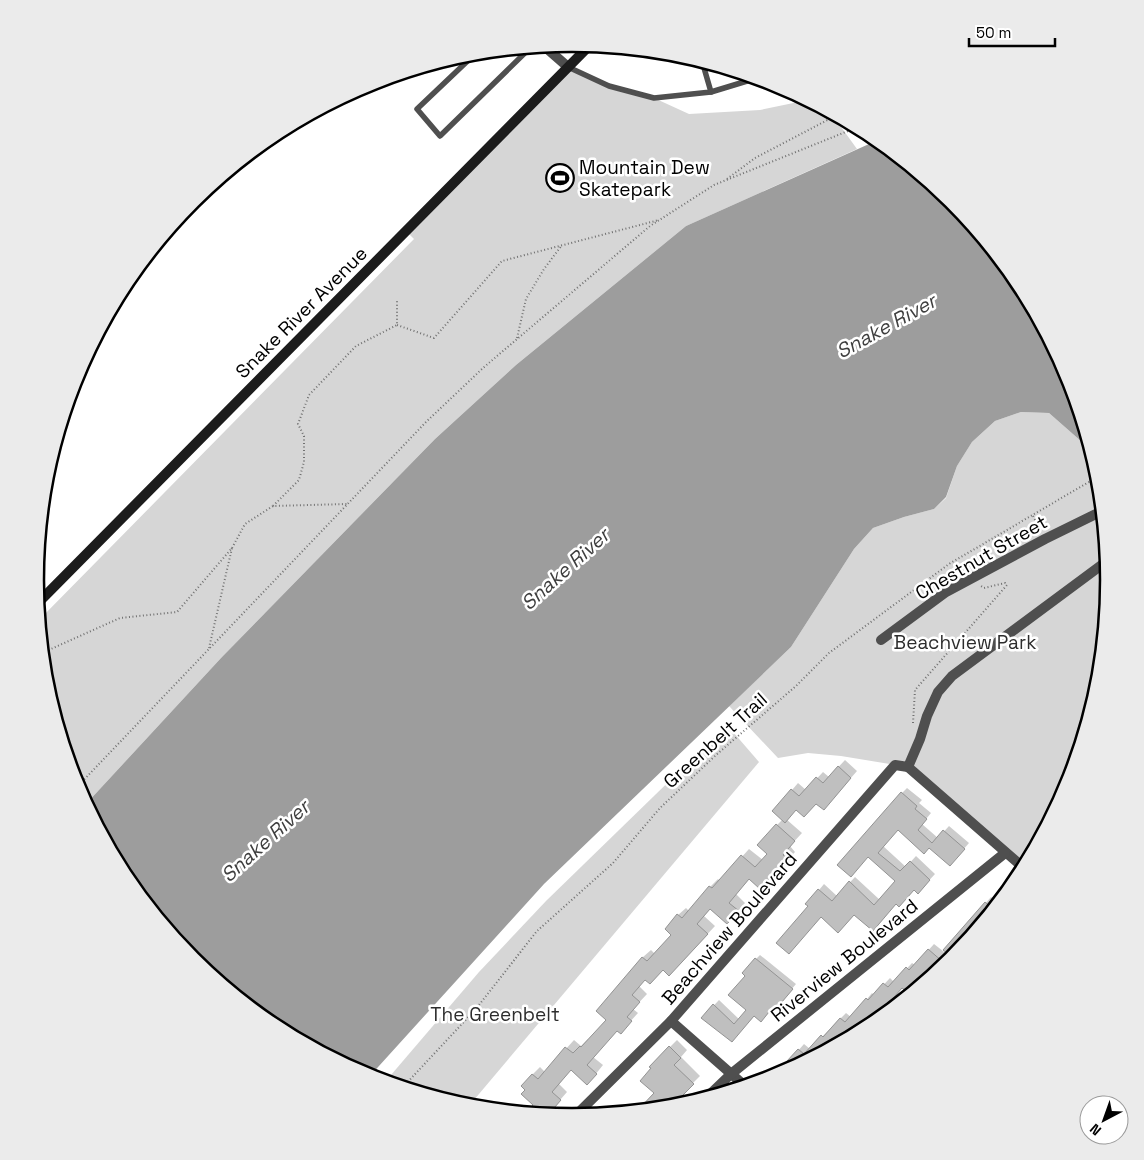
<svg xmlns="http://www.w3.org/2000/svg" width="1144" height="1160" font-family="'Space Grotesk',sans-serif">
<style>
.green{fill:#d6d6d6}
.water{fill:#9d9d9d}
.shadow{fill:#0003}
.building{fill:#bfbfbf;stroke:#939393}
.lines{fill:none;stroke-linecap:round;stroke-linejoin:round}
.path{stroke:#717171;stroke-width:2;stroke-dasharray:1 2.5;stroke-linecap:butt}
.lane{stroke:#4f4f4f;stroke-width:5.5}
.street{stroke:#4f4f4f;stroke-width:10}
.secondary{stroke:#1c1c1c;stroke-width:10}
.labels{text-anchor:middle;stroke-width:5;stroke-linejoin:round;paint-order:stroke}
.poi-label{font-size:19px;fill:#000;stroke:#fff;text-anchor:start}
.street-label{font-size:19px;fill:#000;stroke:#fff}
.park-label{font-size:19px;fill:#2d2d2d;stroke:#fff}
.water-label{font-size:20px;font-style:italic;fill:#3e3e3e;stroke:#fff}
.rim{fill:none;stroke:#000;stroke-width:2.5}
</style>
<rect width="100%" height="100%" fill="#fff"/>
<g class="green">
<polygon points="568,67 609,86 654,98 689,114 760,110 808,100 831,113 857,149 686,226 516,365 435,439 221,658 86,804 76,785 45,684 39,620 414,239 406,231"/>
<polygon points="1021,412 1049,413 1082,442 1089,442 1099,476 1109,580 1099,685 1068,786 1024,868 908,767 841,756 808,753 778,758 729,706 791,647 854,549 873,528 904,517 934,509 946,498 957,466 972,442 995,421"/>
<polygon points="727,725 759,762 468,1107 385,1082 479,972 546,901"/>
</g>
<polygon class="water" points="878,140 952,200 1019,282 1068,375 1089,442 1082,442 1049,413 1021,412 995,421 972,442 957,466 946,497 934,509 904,517 873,528 854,549 791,647 544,884 369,1077 273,1026 192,960 125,878 86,804 221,658 435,439 516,365 686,226"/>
<g class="shadow">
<polygon points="845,760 857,771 830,802 817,802 796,809 786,819 802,833 790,846 795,852 785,863 750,878 736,894 745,903 735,915 711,908 704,916 715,926 677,967 663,969 646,978 639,986 647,994 633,1009 638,1013 628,1024 618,1029 593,1057 603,1065 595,1075 571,1069 559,1084 567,1092 547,1115 528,1113 535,1105 527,1090 532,1075 540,1067 545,1072 574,1040 581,1046 588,1039 589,1040 607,1020 597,1011 643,957 651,950 655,954 673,935 678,915 686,908 689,911 710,887 718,879 720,881 749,849 763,860 769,854 777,825 783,819 773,811 792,790 798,783 806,790 823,772 829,777"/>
<polygon points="907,788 922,800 919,803 931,813 922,824 938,838 949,826 969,843 955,859 898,829 883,846 906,867 916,856 935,874 923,887 914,888 896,903 854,913 810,906 819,890 824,884 837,896 855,877 880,900 897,881 868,855 902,793"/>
<polygon points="991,897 998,903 954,957 945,950"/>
<polygon points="934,944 948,955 916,989 911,984 903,987 855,1035 844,1041 843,1039 840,1043 795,1067 789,1061 804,1044 810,1049 846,1013 851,1017 867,999 872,993 874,995 890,978 894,982 912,963 915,965"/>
<polygon points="760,955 796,984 780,1003 755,1015 736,1036 703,1017 719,1000 740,1020 748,1010 747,975 756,959"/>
<polygon points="677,1040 687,1050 681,1057 700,1076 676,1100 672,1096 661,1107 662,1108 640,1110 656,1093 652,1068 650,1067"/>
</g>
<g class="building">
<polygon points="838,766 851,778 824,810 816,804 804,817 796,810 785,823 772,811 791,789 799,796 816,777 823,783"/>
<polygon points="901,792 917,806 915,809 927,819 918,830 932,843 943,830 965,849 950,866 929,848 924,854 898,830 878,853 900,871 910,861 930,880 918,894 914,890 899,907 896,904 873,931 854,915 838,933 821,917 789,954 776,943 808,906 805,904 818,889 832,901 849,881 874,905 895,881 868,857 851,877 837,865"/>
<polygon points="776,824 795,841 783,855 789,860 778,872 776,871 760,889 749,879 729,903 739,911 727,924 710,909 697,924 708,934 669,976 663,970 650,984 645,980 632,995 640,1002 627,1017 632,1021 621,1034 617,1031 587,1065 597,1074 587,1085 571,1070 552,1092 561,1100 548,1115 526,1112 533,1105 521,1094 525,1090 521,1086 532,1074 538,1079 565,1047 573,1053 580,1046 581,1047 606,1020 596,1011 642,957 647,961 671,935 665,929 677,914 682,918 709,886 712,888 741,855 755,867 767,854 757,845"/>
<polygon points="985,902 993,909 953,958 943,950"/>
<polygon points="928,949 943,962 915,990 911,986 906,991 902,988 868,1027 865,1024 856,1034 794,1067 787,1061 798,1049 804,1054 821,1035 823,1037 840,1018 845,1022 866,998 868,1000 883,983 888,987 906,967 909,970"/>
<polygon points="755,958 793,989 776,1009 773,1007 761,1022 754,1016 732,1042 701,1018 713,1004 734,1024 746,1010 728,995 745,976 742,973"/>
<polygon points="669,1046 681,1058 674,1065 694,1084 676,1102 671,1098 661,1108 638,1110 654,1093 640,1081 651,1068 649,1067"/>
</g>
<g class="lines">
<g class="path">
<polyline points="727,179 755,158 837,115"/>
<polyline points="397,325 434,338 502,261 659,220"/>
<polyline points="517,338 526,299 544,269 562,245"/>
<polyline points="273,506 299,480 304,462 304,436 298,424 309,395 356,346 397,325 397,299"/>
<polyline points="1033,516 1040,529"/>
<polyline points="232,548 245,524 273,506 347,504"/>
<polyline points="42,653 120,618 177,612 232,548 209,648"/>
<polyline points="913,723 915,690 1007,585 1005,583 984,588 981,586"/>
<polyline points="77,787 426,422 483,368 650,226 714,185 858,127"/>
<polyline points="403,1087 475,1010 537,931 613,863 660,808 716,755 796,686 829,653 949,564 1099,476"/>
</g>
<g class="lane">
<polyline points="477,52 417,109 440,136 531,47"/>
<polyline points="568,67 609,86 654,98 711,92 702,61"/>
<polyline points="711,92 757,78"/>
<polyline points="1052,816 1049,814 1060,801"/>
</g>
<g class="street">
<polyline points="544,46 568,67"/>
<polyline points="881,640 946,592 1045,539 1102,511"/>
<polyline points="1024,868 908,767 920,739 927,716 938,692 952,676 1107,561"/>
<polyline points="671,1021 745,1086"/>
<polyline points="706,1098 731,1074 1005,853"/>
<polyline points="574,1117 671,1021 895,765 908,767"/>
</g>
<polyline class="secondary" points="37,604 590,45"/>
</g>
<defs>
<symbol id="stadium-ring" viewBox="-11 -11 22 22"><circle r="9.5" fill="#fff" stroke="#000" stroke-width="1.5"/><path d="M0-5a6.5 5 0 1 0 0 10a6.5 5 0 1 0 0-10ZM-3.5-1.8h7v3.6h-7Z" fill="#000"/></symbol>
</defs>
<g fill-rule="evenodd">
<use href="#stadium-ring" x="544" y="162" width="32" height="32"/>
</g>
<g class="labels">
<g class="poi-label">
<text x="579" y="174">Mountain Dew<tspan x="579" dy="22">Skatepark</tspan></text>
</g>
<g class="street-label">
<text transform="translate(301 312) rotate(-45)" y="7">Snake River Avenue</text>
<text transform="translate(981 557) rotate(-30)" y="7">Chestnut Street</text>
<text transform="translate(715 740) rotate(-42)" y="7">Greenbelt Trail</text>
<text transform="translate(729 928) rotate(-49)" y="7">Beachview Boulevard</text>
<text transform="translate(844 960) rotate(-39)" y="7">Riverview Boulevard</text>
</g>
<g class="park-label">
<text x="965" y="649">Beachview Park</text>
<text x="495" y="1021">The Greenbelt</text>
</g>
<g class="water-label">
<text transform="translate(886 326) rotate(-29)" y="7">Snake River</text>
<text transform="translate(565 569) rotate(-42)" y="7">Snake River</text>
<text transform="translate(265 841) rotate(-42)" y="7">Snake River</text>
</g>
</g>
<path d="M0 0H1144V1160H0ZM44 580a528 528 0 1 1 1056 0a528 528 0 1 1-1056 0Z" fill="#ebebeb" fill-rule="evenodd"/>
<path class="rim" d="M44 580a528 528 0 1 1 1056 0a528 528 0 1 1-1056 0Z"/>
<g transform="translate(1104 1120) rotate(221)"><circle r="24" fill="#ffffff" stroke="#999999"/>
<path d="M0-4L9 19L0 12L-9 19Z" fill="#000000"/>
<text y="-8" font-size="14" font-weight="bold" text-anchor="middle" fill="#000000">N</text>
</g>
<path d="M969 38v8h86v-8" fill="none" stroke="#000000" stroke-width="2.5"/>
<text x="976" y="38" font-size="15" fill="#000000" stroke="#ffffff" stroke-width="4" paint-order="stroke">50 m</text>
</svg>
